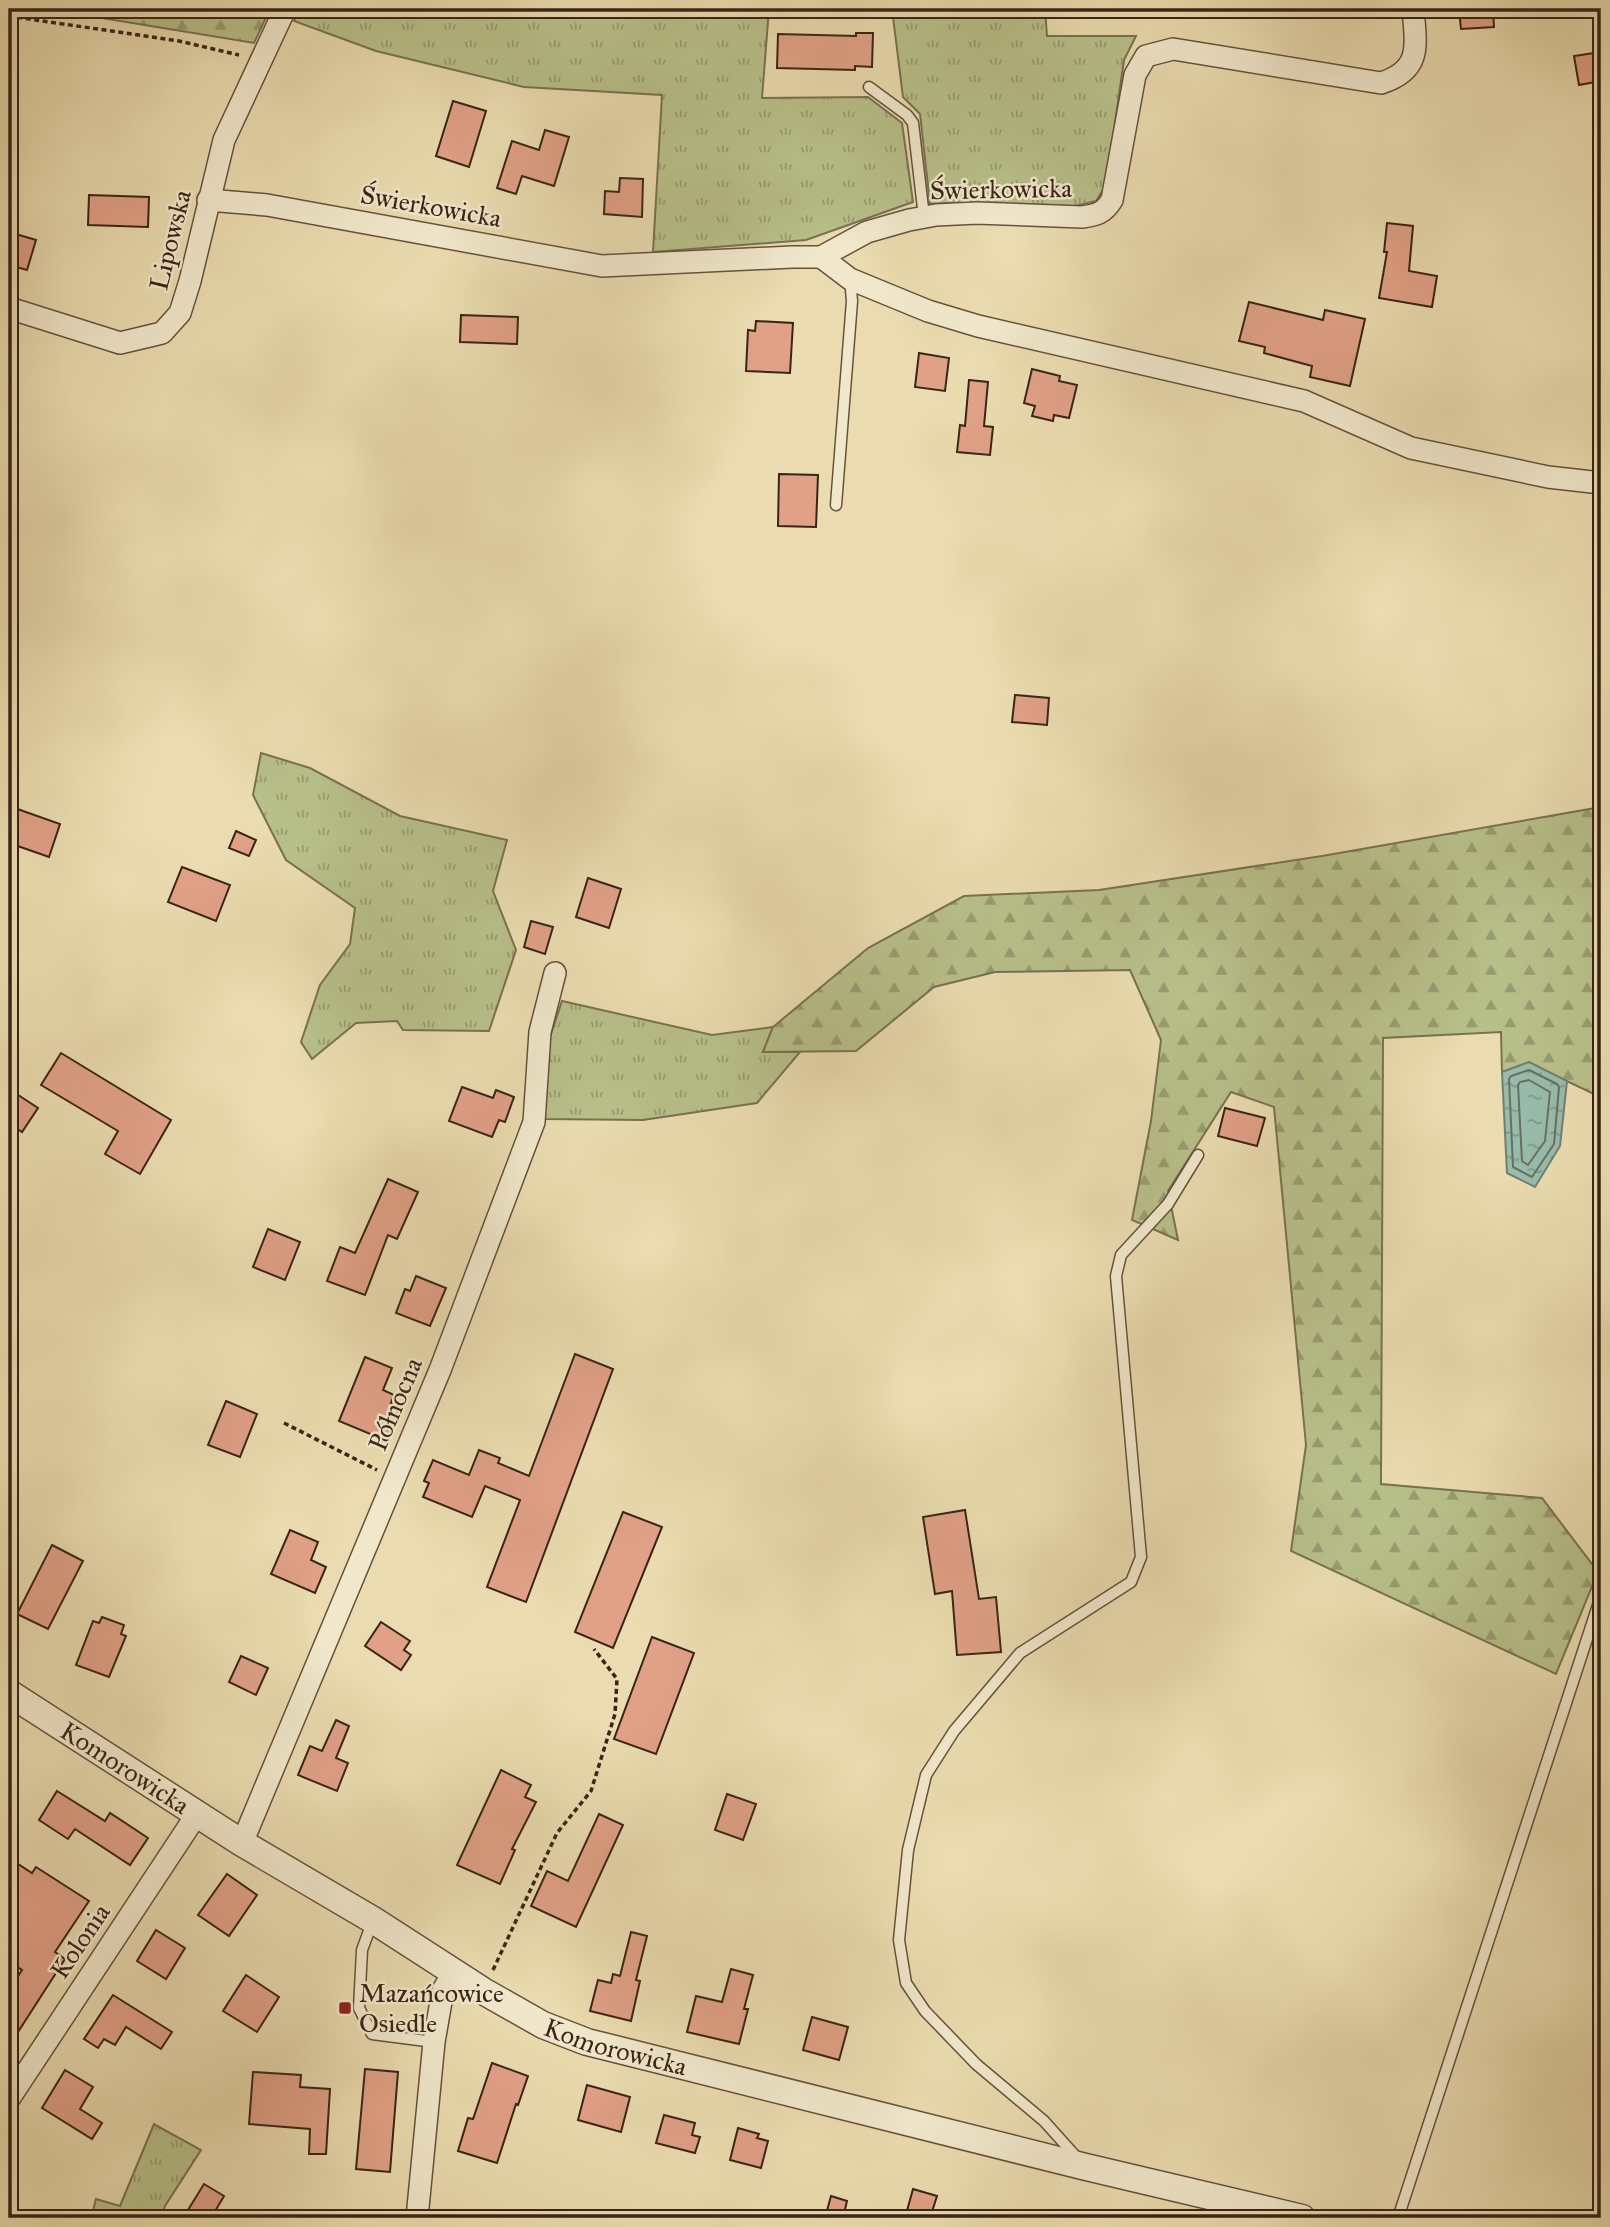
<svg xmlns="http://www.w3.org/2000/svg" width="1610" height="2227" font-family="'IM FELL Great Primer',serif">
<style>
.grass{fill:url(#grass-tufts);stroke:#787250;stroke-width:2}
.forest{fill:url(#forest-firs);stroke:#787250;stroke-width:2}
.water{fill:url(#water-ripples);stroke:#727f70;stroke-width:2}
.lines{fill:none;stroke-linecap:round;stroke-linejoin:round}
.shore{stroke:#687061;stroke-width:2}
.building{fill:#e1a187;stroke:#392416;stroke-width:2}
.service-casing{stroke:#65523c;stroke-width:13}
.minor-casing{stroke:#65523c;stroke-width:24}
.tertiary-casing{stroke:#65523c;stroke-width:29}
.path{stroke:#392416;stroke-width:3.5;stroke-dasharray:5 3.5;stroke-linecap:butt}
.service{stroke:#f1e8cc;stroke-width:10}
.minor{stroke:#f1e8cc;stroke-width:21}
.tertiary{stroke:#f1e8cc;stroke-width:26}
.poi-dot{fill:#8f2418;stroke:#f1e8cc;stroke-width:2.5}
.labels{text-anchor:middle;stroke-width:5;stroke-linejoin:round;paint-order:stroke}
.street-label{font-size:26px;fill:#392416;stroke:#f1e8cc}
.poi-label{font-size:26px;fill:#392416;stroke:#f1e8cc;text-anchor:start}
</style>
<defs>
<pattern id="grass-tufts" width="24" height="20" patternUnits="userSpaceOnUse" patternTransform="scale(1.75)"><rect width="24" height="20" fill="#b8c08a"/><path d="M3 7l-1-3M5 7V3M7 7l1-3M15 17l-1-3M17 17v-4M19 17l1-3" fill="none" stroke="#979c70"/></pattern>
<pattern id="forest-firs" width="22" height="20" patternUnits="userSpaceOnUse" patternTransform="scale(1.75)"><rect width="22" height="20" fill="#b8c08a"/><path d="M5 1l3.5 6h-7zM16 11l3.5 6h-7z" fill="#979c70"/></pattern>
<pattern id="water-ripples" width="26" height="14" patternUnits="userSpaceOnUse" patternTransform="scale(1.75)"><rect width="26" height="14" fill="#98bcac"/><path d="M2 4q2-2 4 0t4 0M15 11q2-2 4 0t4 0" fill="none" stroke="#7d998b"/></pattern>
</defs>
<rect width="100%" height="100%" fill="#eadcb0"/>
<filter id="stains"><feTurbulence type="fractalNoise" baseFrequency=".00286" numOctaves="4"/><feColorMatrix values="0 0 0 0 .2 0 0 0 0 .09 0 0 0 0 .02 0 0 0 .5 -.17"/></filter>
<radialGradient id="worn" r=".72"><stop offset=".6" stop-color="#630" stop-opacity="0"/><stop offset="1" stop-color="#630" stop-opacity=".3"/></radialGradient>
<g class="grass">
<polygon points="300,9 769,9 762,98 868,97 902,123 913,202 806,240 653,252 662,95 524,87 376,51 294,21"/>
<polygon points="892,9 1045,9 1047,36 1136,36 1124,60 1106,185 1096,201 1071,207 948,203 930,204 920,114 903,97"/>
<polygon points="261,753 310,768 400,816 507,840 493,891 516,950 489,1031 403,1030 397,1021 356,1023 312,1059 301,1042 320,985 350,944 355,908 286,860 253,795"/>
<polygon points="562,1001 712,1035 773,1027 763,1052 800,1052 757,1103 643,1120 543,1119 550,1037"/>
<polygon points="154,2124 201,2150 165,2206 161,2218 91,2218 96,2199 120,2206"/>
</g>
<g class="forest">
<polygon points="47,9 270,9 254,43"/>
<polygon points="1601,807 1601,1052 1596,1095 1529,1063 1502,1072 1501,1032 1383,1038 1381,1484 1542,1498 1598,1572 1556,1674 1291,1551 1306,1445 1274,1107 1231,1092 1168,1191 1178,1240 1132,1220 1151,1121 1161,1040 1130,970 995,972 934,987 856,1051 763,1052 773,1027 868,948 964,896 1099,890 1322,856"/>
</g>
<polygon class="water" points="1529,1062 1567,1081 1560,1146 1535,1187 1507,1173 1502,1072"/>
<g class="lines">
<g class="shore">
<polygon points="1529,1070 1557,1084 1559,1087 1554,1144 1532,1177 1513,1167 1509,1079 1511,1076"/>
<polygon points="1529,1080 1550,1092 1545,1141 1528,1165 1522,1161 1518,1085 1520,1082"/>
</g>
</g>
<g class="building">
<polygon points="1459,9 1493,9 1494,27 1461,29"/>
<polygon points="856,33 873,33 872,67 855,66 855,70 777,68 778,34 856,36"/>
<polygon points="1601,52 1601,81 1579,85 1574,56"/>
<polygon points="453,101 486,111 469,167 436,156"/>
<polygon points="545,130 569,137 554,186 522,176 516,194 497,188 512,141 539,150"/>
<polygon points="620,178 643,179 642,217 604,214 605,191 619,192"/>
<polygon points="89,195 149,197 148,227 88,225"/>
<polygon points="1387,223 1413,226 1409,271 1437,276 1432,307 1379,298 1387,252 1384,252"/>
<polygon points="9,232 36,240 27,270 9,265"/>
<polygon points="1249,302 1323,320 1325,310 1365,319 1350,386 1310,377 1312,366 1264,353 1265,347 1239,341"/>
<polygon points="461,315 518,317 517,344 460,342"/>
<polygon points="756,321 793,323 790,373 746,371 748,330 755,331"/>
<polygon points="919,353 949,358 945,391 915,387"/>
<polygon points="1032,369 1060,376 1059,381 1077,385 1069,418 1054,415 1053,421 1032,416 1035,406 1024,403"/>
<polygon points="969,380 988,382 984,426 993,427 990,455 957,452 960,425 965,426"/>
<polygon points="779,474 818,475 816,527 778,526"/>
<polygon points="1015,695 1049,698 1047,725 1012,722"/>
<polygon points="9,806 60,824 49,857 9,843"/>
<polygon points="236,831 256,840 249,856 229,848"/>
<polygon points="182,867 230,885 216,921 168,902"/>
<polygon points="588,878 621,889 609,928 576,917"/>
<polygon points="531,921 553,927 545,954 524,947"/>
<polygon points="61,1053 171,1120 140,1174 105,1154 118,1131 41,1085"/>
<polygon points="462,1087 493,1098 496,1090 514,1097 505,1122 499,1120 492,1137 449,1121"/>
<polygon points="9,1089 38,1108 22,1132 9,1123"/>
<polygon points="1225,1108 1265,1118 1257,1146 1218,1136"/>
<polygon points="388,1179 418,1192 397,1239 388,1235 365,1295 327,1281 340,1247 355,1253"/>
<polygon points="268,1229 300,1242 285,1280 253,1267"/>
<polygon points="416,1276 446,1288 430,1326 396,1313 405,1289 410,1291"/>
<polygon points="575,1354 613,1369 526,1602 487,1587 520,1500 485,1486 472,1517 423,1497 429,1483 424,1481 433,1460 469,1475 479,1450 500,1458 498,1463 529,1476"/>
<polygon points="365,1357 392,1368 383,1390 394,1395 391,1403 400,1407 387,1441 339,1421"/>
<polygon points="226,1401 257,1414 240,1457 208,1445"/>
<polygon points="965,1510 979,1599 996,1597 1001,1652 957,1655 952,1591 935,1594 923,1517"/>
<polygon points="623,1512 662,1527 613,1648 575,1632"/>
<polygon points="290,1530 318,1542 311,1560 326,1567 315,1593 271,1574"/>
<polygon points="52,1545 83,1561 48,1629 17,1614"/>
<polygon points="102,1617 124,1625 121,1634 126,1636 109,1677 76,1665 93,1621 99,1623"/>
<polygon points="381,1622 410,1641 404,1650 411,1655 401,1670 365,1646"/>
<polygon points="652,1637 694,1653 656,1754 614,1739"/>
<polygon points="241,1656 268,1668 256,1695 229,1682"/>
<polygon points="336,1720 349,1726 336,1758 348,1763 337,1791 298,1775 310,1746 322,1751"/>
<polygon points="501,1770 531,1785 525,1797 536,1802 512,1849 515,1850 500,1884 457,1865"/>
<polygon points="57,1791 105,1821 110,1813 148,1838 130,1865 75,1829 68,1839 39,1820"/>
<polygon points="727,1794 756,1804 743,1840 715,1830"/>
<polygon points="599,1814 623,1825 576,1927 531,1906 547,1871 568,1881"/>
<polygon points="9,1858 32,1873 36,1867 89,1901 55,1952 65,1959 9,2046 9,1990 22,1970 9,1961"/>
<polygon points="227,1874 257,1895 229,1936 198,1915"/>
<polygon points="156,1930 185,1948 166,1979 137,1961"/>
<polygon points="631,1932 647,1936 636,1980 640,1981 631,2021 590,2011 598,1980 611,1983 613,1974 620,1976"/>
<polygon points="731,1969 753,1975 744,2009 748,2009 739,2044 687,2032 696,1996 722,2002"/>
<polygon points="246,1975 279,1997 257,2032 223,2011"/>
<polygon points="113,1995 172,2032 161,2049 126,2027 115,2045 104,2039 98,2048 84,2039"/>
<polygon points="812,2017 848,2027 839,2060 803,2050"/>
<polygon points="492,2063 528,2076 518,2105 516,2104 497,2163 458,2151 468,2118 473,2119"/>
<polygon points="365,2069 398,2072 390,2172 356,2169"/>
<polygon points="65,2070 93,2087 80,2109 102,2123 92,2139 42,2108"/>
<polygon points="253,2072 301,2075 300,2087 330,2089 326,2154 309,2154 310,2129 249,2124"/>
<polygon points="587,2085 630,2097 621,2132 578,2120"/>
<polygon points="664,2115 695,2123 692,2135 700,2137 695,2153 656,2143"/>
<polygon points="738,2128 759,2134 757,2138 768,2141 761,2168 730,2160"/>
<polygon points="204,2184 224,2196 211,2218 202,2218 188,2210"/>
<polygon points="913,2189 937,2196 930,2218 905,2218"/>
<polygon points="831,2196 847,2201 843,2218 825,2218"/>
</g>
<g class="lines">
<defs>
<g id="service">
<polyline points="869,87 907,115 913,123 924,217"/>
<polyline points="836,505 852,301 850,279"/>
<polyline points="373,1920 362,1950 359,2008 372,2034 434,2042"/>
<polyline points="1079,2160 1044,2121 976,2064 925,2011 906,1983 899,1940 908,1850 926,1775 954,1731 1020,1653 1131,1582 1141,1557 1116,1276 1121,1255 1168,1204 1198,1155"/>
<polyline points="1398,2218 1601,1596"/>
</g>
<g id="minor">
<path d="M208 200 267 205 602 266 792 257H821L867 232 909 220 936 215 977 213 1082 217C1097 215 1104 213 1112 200L1135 75 1146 56 1173 49 1381 83C1422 70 1416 46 1413 9"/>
<polyline points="821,257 850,279 928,311 978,326 1304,401 1411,448 1548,477 1601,483"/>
<polyline points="9,308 120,343 162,333 180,313 190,281 224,140 285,9"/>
<polyline points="242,1843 440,1370 534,1122 540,1032 555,973"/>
<polyline points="9,2099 197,1814"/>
<polyline points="417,2218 434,2042 443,1990 453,1973"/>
</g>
<g id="tertiary">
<path id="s1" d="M9 1693 242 1843 373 1920 483 1991 543 2025 587 2042 683 2066 1086 2167 1302 2218"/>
</g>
</defs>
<use href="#service" class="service-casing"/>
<use href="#minor" class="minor-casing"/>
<use href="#tertiary" class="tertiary-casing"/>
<g class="path">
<polyline points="9,16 179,41 239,55"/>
<polyline points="284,1423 377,1470"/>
<polyline points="493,1970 557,1833 591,1791 615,1714 617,1679 594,1649"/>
</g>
<use href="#service" class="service"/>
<use href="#minor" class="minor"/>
<use href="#tertiary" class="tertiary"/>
</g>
<rect class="poi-dot" x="338" y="2001" width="14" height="14" rx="3.5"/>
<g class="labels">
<g class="street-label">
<text transform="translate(1001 189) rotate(-1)" y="9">Świerkowicka</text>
<text transform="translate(431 206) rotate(10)" y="9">Świerkowicka</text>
<text transform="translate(170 240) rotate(-76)" y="9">Lipowska</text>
<text transform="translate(395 1404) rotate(-67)" y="9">Północna</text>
<text dy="9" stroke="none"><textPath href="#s1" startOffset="138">Komorowicka</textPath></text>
<text transform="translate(80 1941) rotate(-56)" y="9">Kolonia</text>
<text dy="9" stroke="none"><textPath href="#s1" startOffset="705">Komorowicka</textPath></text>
</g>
<g class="poi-label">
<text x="359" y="2002">Mazańcowice<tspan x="359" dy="30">Osiedle</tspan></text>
</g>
</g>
<rect width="1610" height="2227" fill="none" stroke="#eadcb0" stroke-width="35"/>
<rect x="10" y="10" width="1589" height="2206" fill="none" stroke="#392416" stroke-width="3.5"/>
<rect x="18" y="18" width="1575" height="2192" fill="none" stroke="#392416" stroke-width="2"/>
<rect width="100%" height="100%" filter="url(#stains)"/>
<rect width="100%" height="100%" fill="url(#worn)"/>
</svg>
